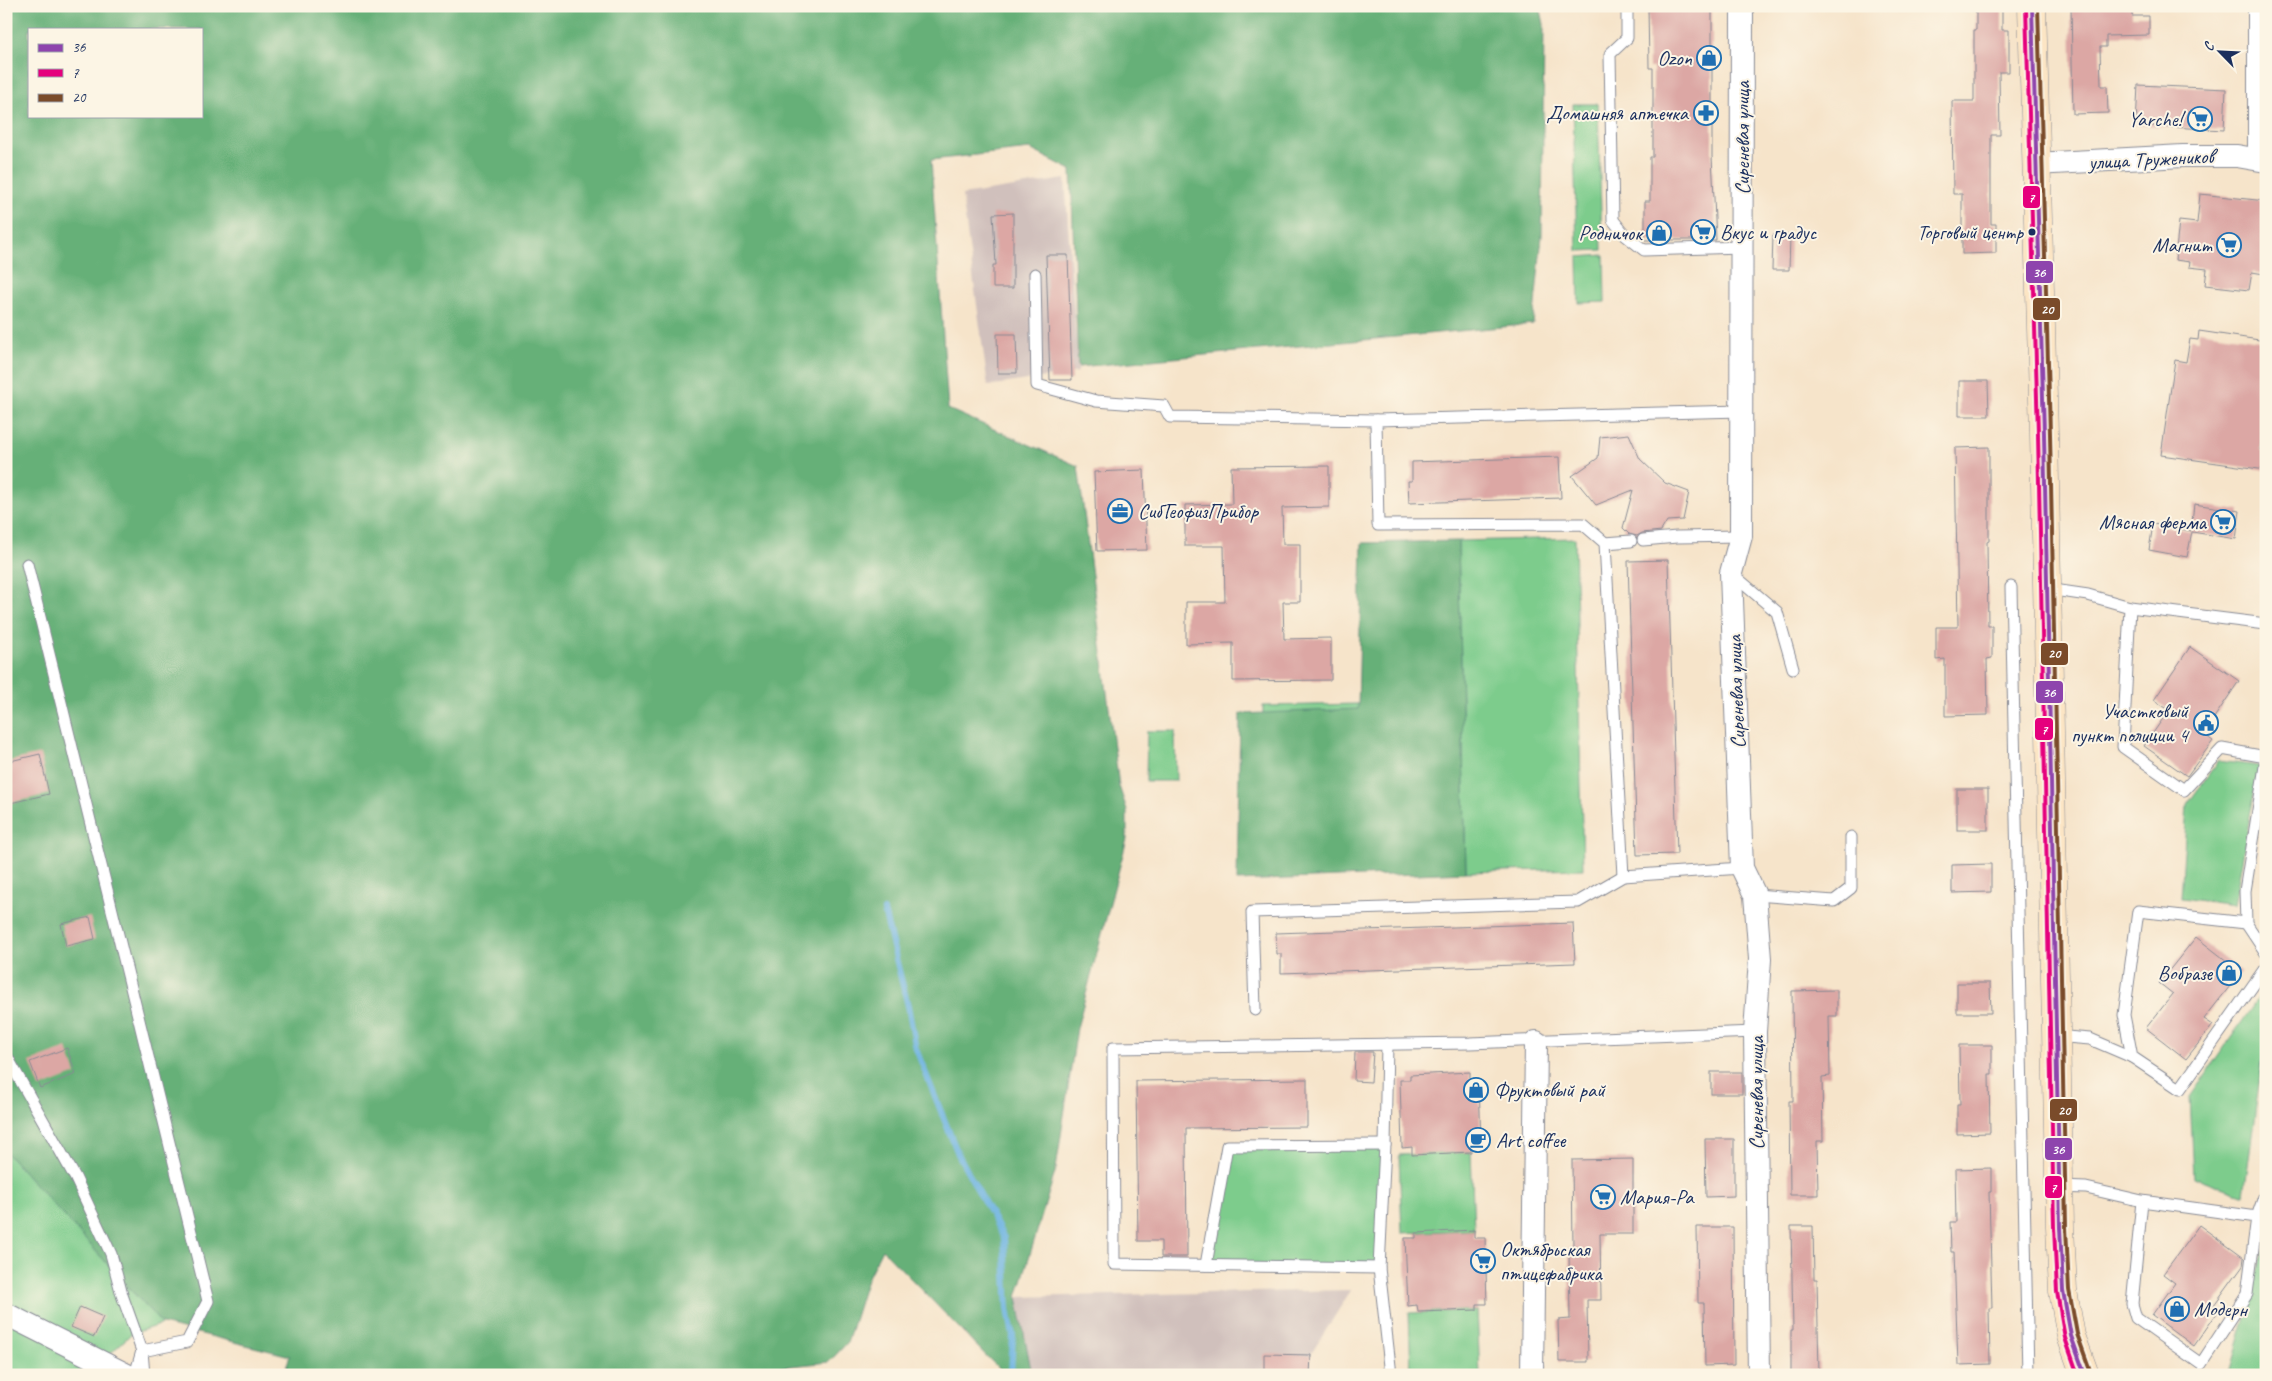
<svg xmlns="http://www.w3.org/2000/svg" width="2272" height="1381" font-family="Caveat,sans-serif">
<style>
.industrial{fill:#d0c0bc}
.green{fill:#7dcc8c;stroke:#4c7e75}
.forest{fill:#66b078;stroke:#40706b;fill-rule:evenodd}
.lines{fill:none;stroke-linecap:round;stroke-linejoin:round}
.stream{stroke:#6ab2e1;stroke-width:6}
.building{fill:#dca7a4}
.lane-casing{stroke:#888a94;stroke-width:13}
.street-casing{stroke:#888a94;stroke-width:24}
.secondary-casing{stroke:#888a94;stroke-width:29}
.lane{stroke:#fff;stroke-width:11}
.street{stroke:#fff;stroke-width:22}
.secondary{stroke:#fce5c4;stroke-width:28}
.bus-1-casing{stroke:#fcf5e5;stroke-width:8}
.bus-2-casing{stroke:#fcf5e5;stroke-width:8}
.bus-3-casing{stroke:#fcf5e5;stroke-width:8}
.bus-1{stroke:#8e44ad;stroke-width:4}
.bus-2{stroke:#e5007d;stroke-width:4}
.bus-3{stroke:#7a4b2a;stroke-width:4}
.bus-dot{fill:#1b2f5e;stroke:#fcf5e5;stroke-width:2}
.labels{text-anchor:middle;stroke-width:4;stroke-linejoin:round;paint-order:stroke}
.bus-label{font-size:20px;fill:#1b2f5e;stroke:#fcf5e5;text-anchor:end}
.poi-label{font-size:21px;fill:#1b2f5e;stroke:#fcf5e5;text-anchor:end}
.street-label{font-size:21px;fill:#1b2f5e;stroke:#fcf5e5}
.line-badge{stroke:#fcf5e5;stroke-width:2}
.badge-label{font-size:14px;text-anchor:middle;font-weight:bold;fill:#fff}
</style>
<rect width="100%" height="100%" fill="#fcf5e5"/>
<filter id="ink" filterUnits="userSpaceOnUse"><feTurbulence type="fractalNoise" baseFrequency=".02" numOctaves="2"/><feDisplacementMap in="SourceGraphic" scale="10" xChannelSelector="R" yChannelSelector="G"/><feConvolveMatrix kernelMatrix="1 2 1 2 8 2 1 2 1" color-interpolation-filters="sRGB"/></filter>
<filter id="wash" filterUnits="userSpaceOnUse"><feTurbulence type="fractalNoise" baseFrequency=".0096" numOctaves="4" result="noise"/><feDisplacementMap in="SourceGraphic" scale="20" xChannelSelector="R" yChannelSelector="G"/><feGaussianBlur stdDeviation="1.12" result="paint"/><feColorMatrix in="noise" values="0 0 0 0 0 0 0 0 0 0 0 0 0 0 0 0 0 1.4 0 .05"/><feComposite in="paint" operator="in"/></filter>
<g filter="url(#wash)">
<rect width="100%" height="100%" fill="#f6e4ca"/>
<g class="industrial">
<polygon points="1065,179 1078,372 988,386 962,195"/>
<polygon points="1351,1290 1311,1354 1310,1375 1032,1375 1017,1297"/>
</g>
<g class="green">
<polygon points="1573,104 1598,104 1602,250 1577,251"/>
<polygon points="1604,255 1605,302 1579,303 1578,257"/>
<polygon points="1575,538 1583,869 1466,872 1458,541"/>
<polygon points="1359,704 1358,736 1263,737 1263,706"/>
<polygon points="1147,731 1175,731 1176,781 1146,781"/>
<polygon points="2218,761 2259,766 2234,905 2181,898 2187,805"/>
<polygon points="2266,987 2266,1031 2244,1195 2194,1177 2190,1097"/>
<polygon points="1385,1145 1379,1268 1206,1265 1227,1146"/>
<polygon points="6,1152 162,1324 131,1334 88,1375 6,1375"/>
<polygon points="1471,1152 1474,1230 1402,1233 1399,1155"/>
<polygon points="2266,1245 2266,1375 2228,1375"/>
<polygon points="1477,1310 1480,1375 1411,1375 1409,1313"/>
</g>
<g class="forest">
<path d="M6 6H1540L1544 24 1542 236 1533 324 1078 367 1071 170 1030 149 931 160 948 409 1078 466 1119 786 1127 810V839L1077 1028 1056 1169 1017 1297 1032 1375H1005L882 1249 867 1279 847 1343 829 1362 706 1375H283L290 1356 162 1324 6 1152ZM29 29H201V116H29Z"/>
<polygon points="1458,541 1466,872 1237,881 1240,714 1358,709 1362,543"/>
</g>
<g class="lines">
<polyline class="stream" points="884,911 908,1006 916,1049 958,1154 1004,1238 1008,1309 1013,1336 1011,1375"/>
</g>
<g id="blocks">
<g class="building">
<polygon points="1648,6 1712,6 1712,156 1716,240 1645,240 1645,201 1650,201 1650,157 1653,157 1653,68 1649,68"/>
<polygon points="1976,6 2002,6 2002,30 2009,30 2009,72 1999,72 2000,135 1991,135 1991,224 1996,224 1996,253 1962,254 1962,194 1953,194 1952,101 1974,101 1974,30 1976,30"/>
<polygon points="2071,6 2132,6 2132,16 2149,16 2149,35 2106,36 2106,47 2100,47 2101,86 2107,86 2108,113 2073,114"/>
<polygon points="2138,85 2226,89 2224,130 2136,125"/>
<polygon points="2200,194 2266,201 2264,274 2252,272 2249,290 2205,285 2207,269 2189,267 2190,262 2175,260 2179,221 2197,223"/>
<polygon points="1013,213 1013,288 993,288 993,265 996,265 993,214"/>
<polygon points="1773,235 1790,235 1789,270 1772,270"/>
<polygon points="1046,255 1068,255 1072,380 1050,380"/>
<polygon points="2199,331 2266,341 2266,410 2260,450 2266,451 2266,470 2161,455 2175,360 2186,362 2190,339 2198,340"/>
<polygon points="997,334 1016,334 1017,373 998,373"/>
<polygon points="1959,381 1988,381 1989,416 1959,416"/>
<polygon points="1629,434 1640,459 1665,483 1689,492 1683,520 1667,521 1661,531 1642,533 1637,536 1629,534 1623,528 1633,490 1596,505 1572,476 1598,458 1600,437"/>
<polygon points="1989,447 1989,541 1987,542 1988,626 1992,626 1992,658 1987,659 1988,715 1945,716 1945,659 1936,660 1936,627 1958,627 1955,448"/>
<polygon points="1559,457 1561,498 1409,503 1408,481 1412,481 1412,462"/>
<polygon points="1329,466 1329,507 1282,508 1283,544 1300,544 1300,602 1283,602 1284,639 1331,638 1331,680 1233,681 1233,643 1186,644 1186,602 1225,602 1224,546 1185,546 1185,505 1232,504 1231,467"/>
<polygon points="1144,470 1147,550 1097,551 1094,472"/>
<polygon points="2194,504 2240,511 2236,539 2192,532 2187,557 2149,550 2153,524 2191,531"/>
<polygon points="1668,560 1677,854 1637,855 1628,561"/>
<polygon points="2190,647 2239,681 2203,734 2213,741 2187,776 2144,746 2169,710 2154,700"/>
<polygon points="40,754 49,794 6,804 6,762"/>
<rect x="1957" y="789" width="31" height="41"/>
<polygon points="1991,864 1991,892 1952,893 1952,865"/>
<polygon points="90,917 95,939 66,946 61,924"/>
<polygon points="1573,923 1575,963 1281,973 1281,954 1277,954 1276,933"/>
<polygon points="2196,937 2241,972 2204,1019 2213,1025 2186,1059 2146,1028 2173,994 2159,983"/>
<polygon points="1957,983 1990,983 1991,1013 1957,1013"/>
<polygon points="1837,990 1837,1016 1829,1016 1830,1076 1822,1077 1823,1141 1817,1141 1818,1195 1790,1195 1789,1101 1793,1101 1792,991"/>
<polygon points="1959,1045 1992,1045 1992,1074 1989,1074 1990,1133 1957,1134 1957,1105 1960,1105"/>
<polygon points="67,1048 76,1074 40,1088 30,1062"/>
<polygon points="1355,1052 1373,1052 1371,1082 1354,1081"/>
<polygon points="1470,1072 1470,1080 1479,1080 1481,1146 1471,1146 1471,1152 1412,1155 1412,1147 1402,1148 1400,1080 1410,1080 1410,1075"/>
<rect x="1711" y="1072" width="31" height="22"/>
<polygon points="1307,1079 1307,1127 1186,1128 1187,1257 1161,1257 1161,1241 1138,1241 1136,1081"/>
<polygon points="1705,1139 1734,1139 1734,1196 1706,1197"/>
<polygon points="1633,1159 1633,1234 1600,1234 1601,1300 1587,1300 1588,1362 1559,1362 1558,1320 1570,1319 1569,1248 1573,1248 1572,1160"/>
<polygon points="1991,1168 1991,1192 1989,1192 1992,1308 1989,1308 1990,1364 1958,1365 1954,1252 1951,1252 1950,1222 1956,1222 1955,1169"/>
<polygon points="2199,1225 2244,1258 2243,1265 2211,1309 2217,1313 2194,1346 2152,1315 2175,1283 2163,1274"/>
<polygon points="1791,1226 1813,1226 1814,1279 1817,1279 1819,1374 1791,1375 1791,1330 1793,1330"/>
<polygon points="1697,1227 1733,1227 1734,1365 1705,1366 1704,1303 1698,1303"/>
<polygon points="1474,1230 1474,1238 1485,1238 1487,1304 1477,1304 1477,1310 1418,1312 1417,1305 1408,1306 1405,1238 1416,1238 1416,1233"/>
<polygon points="80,1307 103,1317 94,1337 71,1327"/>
<polygon points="1264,1354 1311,1355 1310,1375 1264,1375"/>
</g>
</g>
</g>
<g filter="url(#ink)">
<use href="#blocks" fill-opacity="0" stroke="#888a94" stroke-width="1"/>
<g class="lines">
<defs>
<g id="lane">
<polyline points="1627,7 1627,38 1610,54 1613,220 1625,235 1644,250 1742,247"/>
<polyline points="1035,274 1037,385 1096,401 1164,406 1170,417 1376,420 1742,411"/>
<polyline points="1376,420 1378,525 1583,524 1605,543 1623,876"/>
<polyline points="1643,540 1677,537 1741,536"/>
<polyline points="1605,543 1631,541"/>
<polyline points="27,564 208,1301 187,1342 142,1351 135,1375"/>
<polyline points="1731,573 1777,612 1793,668"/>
<polyline points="2011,587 2028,1375"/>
<polyline points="2047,589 2088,595 2130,607 2266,624"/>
<polyline points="2130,607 2123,747 2184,790 2222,749 2266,757"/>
<polyline points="2266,760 2245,891 2246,923 2266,953"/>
<polyline points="1755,895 1834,901 1851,888 1851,837"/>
<polyline points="1255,1010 1252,912 1578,902 1623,876 1742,868"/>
<polyline points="2055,1036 2090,1039 2132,1057 2180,1089 2266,967"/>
<polyline points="1387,1044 1385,1145 1379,1268 1391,1375"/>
<polyline points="6,1055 75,1177 111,1254 122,1295 142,1351 144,1375"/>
<polyline points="2132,1057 2124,1015 2138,911 2246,923"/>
<polyline points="2059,1187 2086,1188 2142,1201 2257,1217 2247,1294 2201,1364 2136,1318 2132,1304 2142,1201"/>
<polyline points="2266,1191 2257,1217 2266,1219"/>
<polyline points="1206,1265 1227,1146 1385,1145"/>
<polyline points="1379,1268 1114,1264 1113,1048 1470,1043 1755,1032"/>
</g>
<g id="street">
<polyline points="1742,6 1741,536 1731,573 1742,868 1755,895 1760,959 1755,1032 1759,1375"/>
<polyline points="2259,6 2259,159"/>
<polyline points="2035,164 2183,156 2237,156 2266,161"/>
<polyline points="6,1314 127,1375"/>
<polyline points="1532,1375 1536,1042"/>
</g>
<polyline id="secondary" points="2032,6 2044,434 2060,1227 2063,1291 2071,1336 2085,1375"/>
</defs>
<use href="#lane" class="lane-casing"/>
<use href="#street" class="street-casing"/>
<use href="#secondary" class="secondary-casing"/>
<use href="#lane" class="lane"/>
<use href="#street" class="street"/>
<use href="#secondary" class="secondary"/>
<defs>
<polyline id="bus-1" points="2032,6 2044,434 2060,1227 2063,1291 2071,1336 2085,1375"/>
<polyline id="bus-2" points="2026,6 2038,434 2054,1227 2057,1292 2065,1338 2078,1375"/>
<polyline id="bus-3" points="2038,6 2050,434 2066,1227 2069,1290 2077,1334 2091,1373"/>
</defs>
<use href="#bus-1" class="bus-1-casing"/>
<use href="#bus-2" class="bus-2-casing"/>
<use href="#bus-3" class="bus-3-casing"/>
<use href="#bus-1" class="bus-1"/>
<use href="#bus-2" class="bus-2"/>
<use href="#bus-3" class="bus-3"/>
</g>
</g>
<defs>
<symbol id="shop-ring" viewBox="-11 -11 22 22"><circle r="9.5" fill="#fcf5e5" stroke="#1f6fb2" stroke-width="1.5"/><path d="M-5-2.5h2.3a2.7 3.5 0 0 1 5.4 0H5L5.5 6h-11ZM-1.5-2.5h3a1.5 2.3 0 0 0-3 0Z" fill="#1f6fb2"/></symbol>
<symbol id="pharmacy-ring" viewBox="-11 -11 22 22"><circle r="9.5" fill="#fcf5e5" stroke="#1f6fb2" stroke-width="1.5"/><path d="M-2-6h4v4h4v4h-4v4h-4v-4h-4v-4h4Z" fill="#1f6fb2"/></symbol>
<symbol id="supermarket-ring" viewBox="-11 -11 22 22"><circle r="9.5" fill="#fcf5e5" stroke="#1f6fb2" stroke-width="1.5"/><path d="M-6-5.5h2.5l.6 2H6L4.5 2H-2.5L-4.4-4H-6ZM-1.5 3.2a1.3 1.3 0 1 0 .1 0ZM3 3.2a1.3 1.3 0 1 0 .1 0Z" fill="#1f6fb2"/></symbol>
<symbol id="office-ring" viewBox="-11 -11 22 22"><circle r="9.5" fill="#fcf5e5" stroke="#1f6fb2" stroke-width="1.5"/><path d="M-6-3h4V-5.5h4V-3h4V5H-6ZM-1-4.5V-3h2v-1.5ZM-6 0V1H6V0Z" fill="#1f6fb2"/></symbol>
<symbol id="civic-ring" viewBox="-11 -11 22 22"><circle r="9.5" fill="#fcf5e5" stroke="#1f6fb2" stroke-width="1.5"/><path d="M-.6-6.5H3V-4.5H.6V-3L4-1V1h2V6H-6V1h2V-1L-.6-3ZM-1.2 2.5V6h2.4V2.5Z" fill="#1f6fb2"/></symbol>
<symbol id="cafe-ring" viewBox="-11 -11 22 22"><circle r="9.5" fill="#fcf5e5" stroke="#1f6fb2" stroke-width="1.5"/><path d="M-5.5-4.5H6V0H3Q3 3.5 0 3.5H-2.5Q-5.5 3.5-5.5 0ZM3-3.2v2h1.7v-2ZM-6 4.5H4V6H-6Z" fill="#1f6fb2"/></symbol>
</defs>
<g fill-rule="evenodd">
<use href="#shop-ring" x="1695" y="44" width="28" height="28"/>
<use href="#pharmacy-ring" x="1692" y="99" width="28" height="28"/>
<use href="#supermarket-ring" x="2186" y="105" width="28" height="28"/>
<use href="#supermarket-ring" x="1689" y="218" width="28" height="28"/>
<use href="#shop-ring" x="1645" y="219" width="28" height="28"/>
<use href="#supermarket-ring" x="2215" y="231" width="28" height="28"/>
<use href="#office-ring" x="1106" y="497" width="28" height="28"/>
<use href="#supermarket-ring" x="2209" y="508" width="28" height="28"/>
<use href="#civic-ring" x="2192" y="709" width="28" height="28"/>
<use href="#shop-ring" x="2215" y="959" width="28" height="28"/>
<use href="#shop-ring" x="1462" y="1076" width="28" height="28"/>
<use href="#cafe-ring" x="1464" y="1126" width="28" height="28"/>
<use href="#supermarket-ring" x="1589" y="1183" width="28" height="28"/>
<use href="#supermarket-ring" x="1469" y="1247" width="28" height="28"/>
<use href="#shop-ring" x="2163" y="1295" width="28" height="28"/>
</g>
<circle class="bus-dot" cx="2032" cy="232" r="4.5"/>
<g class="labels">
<g class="bus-label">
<text x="2023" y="239">Торговый центр</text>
</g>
<g class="poi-label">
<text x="1692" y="65">Ozon</text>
<text x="1688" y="120">Домашняя аптечка</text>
<text x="2182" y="126">Yarche!</text>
<text x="1720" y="239" text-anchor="start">Вкус и градус</text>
<text x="1642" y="240">Родничок</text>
<text x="2212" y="252">Магнит</text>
<text x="1138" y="518" text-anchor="start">СибГеофизПрибор</text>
<text x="2206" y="529">Мясная ферма</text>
<text x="2188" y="718">Участковый<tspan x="2188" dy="24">пункт полиции 4</tspan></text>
<text x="2212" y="980">Вобразе</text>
<text x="1494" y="1097" text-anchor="start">Фруктовый рай</text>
<text x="1496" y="1147" text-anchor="start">Art coffee</text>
<text x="1620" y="1204" text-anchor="start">Мария-Ра</text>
<text x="1500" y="1256" text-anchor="start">Октябрьская<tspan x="1500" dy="24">птицефабрика</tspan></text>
<text x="2194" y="1316" text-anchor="start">Модерн</text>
</g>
<g class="street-label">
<text transform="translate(1742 138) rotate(-90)" y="7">Сиреневая улица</text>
<text transform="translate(2151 159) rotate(-3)" y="7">улица Тружеников</text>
<text transform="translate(1736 692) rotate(-92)" y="7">Сиреневая улица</text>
<text transform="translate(1756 1093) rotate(-90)" y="7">Сиреневая улица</text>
</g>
</g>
<g class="line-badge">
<rect x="2022" y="185" width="19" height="24" rx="5" fill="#e5007d"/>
<rect x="2025" y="260" width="29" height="24" rx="5" fill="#8e44ad"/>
<rect x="2032" y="297" width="29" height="24" rx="5" fill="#7a4b2a"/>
<rect x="2040" y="642" width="29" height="24" rx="5" fill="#7a4b2a"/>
<rect x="2035" y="680" width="29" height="24" rx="5" fill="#8e44ad"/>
<rect x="2034" y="717" width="20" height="24" rx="5" fill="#e5007d"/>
<rect x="2049" y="1098" width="29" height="24" rx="5" fill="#7a4b2a"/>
<rect x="2044" y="1137" width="29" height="24" rx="5" fill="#8e44ad"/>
<rect x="2044" y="1175" width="19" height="24" rx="5" fill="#e5007d"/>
</g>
<g class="badge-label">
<text x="2031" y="202">7</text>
<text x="2039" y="277">36</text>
<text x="2047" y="314">20</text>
<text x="2054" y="658">20</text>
<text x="2049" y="697">36</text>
<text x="2044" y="734">7</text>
<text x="2064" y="1115">20</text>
<text x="2058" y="1154">36</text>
<text x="2053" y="1192">7</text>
</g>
<rect width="2272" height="1381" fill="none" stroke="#fcf5e5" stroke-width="25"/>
<rect x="28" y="28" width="175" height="90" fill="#fcf5e5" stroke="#a2a6af"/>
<rect x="38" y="44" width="25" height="8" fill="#8e44ad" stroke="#a2a6af"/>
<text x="72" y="52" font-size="15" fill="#1b2f5e">36</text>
<rect x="38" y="69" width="25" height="8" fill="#e5007d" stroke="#a2a6af"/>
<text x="72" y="78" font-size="15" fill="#1b2f5e">7</text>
<rect x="38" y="94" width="25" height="8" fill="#7a4b2a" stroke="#a2a6af"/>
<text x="72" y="102" font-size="15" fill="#1b2f5e">20</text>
<g transform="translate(2220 52) rotate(294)" stroke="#fcf5e5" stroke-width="4" paint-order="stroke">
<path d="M0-4L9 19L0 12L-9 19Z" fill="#1b2f5e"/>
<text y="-8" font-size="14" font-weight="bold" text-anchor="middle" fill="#1b2f5e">С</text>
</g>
</svg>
